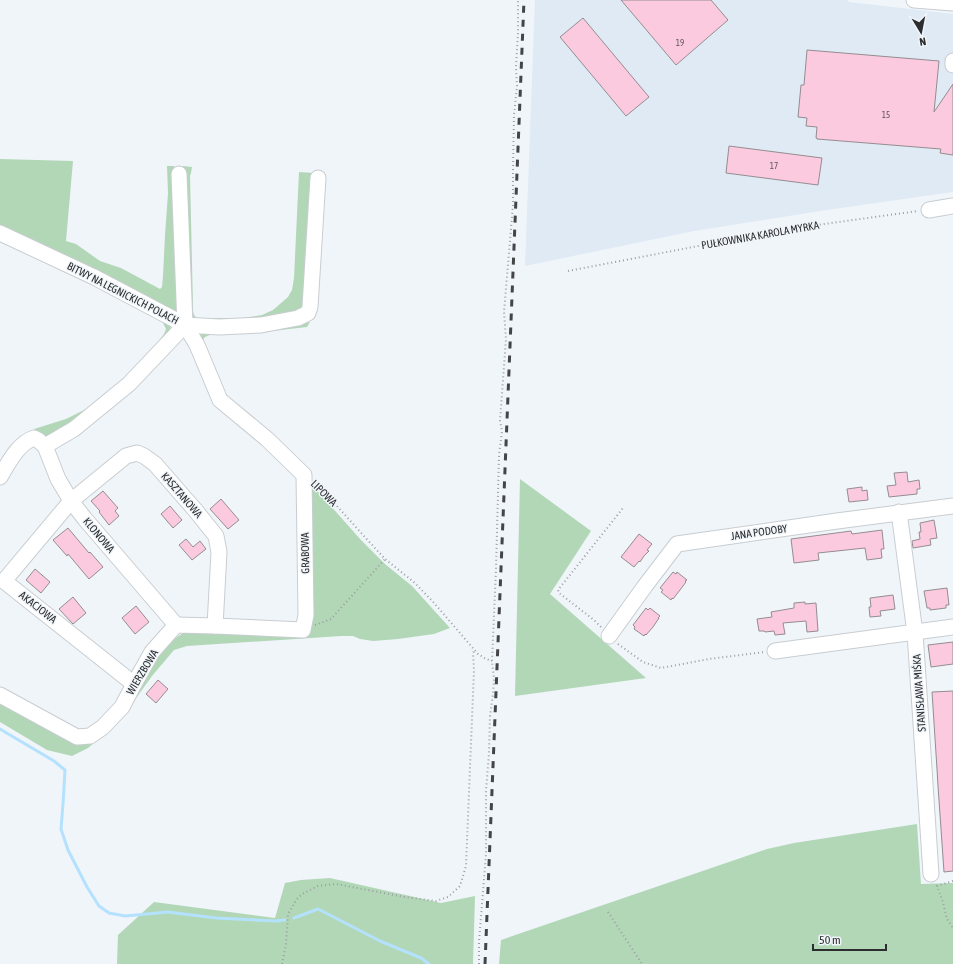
<svg xmlns="http://www.w3.org/2000/svg" width="953" height="964" font-family="'Asap Condensed',sans-serif">
<style>
.built{fill:#dfeaf4}
.green{fill:#b2d7b7}
.lines{fill:none;stroke-linecap:round;stroke-linejoin:round}
.stream{stroke:#b4e1fe;stroke-width:3}
.building{fill:#fccadf;stroke:#948d90}
.minor-casing{stroke:#c8cdd1;stroke-width:17}
.path{stroke:#9a9ea1;stroke-width:2;stroke-dasharray:1 3;stroke-linecap:butt}
.minor{stroke:#fff;stroke-width:15}
.rail{stroke:#434547;stroke-width:3;stroke-dasharray:7 7;stroke-linecap:butt}
.labels{text-anchor:middle;stroke-width:3;stroke-linejoin:round;paint-order:stroke}
.number-label{font-size:9px;fill:#5f545a}
.street-label{font-size:11px;fill:#2b2d2e;stroke:#f0f5fa}
</style>
<rect width="100%" height="100%" fill="#f0f5fa"/>
<polygon class="built" points="535,0 848,0 849,2 953,14 953,192 820,211 694,231 525,266"/>
<g class="green">
<polygon points="0,159 73,161 66,241 76,244 100,261 121,268 160,289 162,287 163,276 165,235 168,193 167,166 174,166 178,305 178,310 177,313 0,227"/>
<path d="M183 166 192 167 191 173 190 176 193 307C193 312 193 316 198 318H243L262 315 273 310 288 297 292 290 294 278 299 172 314 173 304 309 254 321 191 319 187 288Z"/>
<path d="M121 300 169 322C171 325 171 327 170 331 163 354 71 436 46 437 41 437 38 432 34 429L66 419 88 408 126 377 151 351 164 334 166 329 163 323 155 317Z"/>
<polygon points="310,322 307,327 255,333 210,335 205,337 203,340 204,350 200,336 202,332 283,326"/>
<polygon points="520,479 591,531 550,594 646,678 515,696"/>
<polygon points="310,484 313,486 361,540 385,564 412,586 450,628 434,634 398,639 373,641 360,639 353,636 341,636 187,646 174,650 152,676 129,708 105,734 88,748 72,756 47,750 0,722 0,703 86,740 156,657 171,641 183,633 193,630 291,633 311,630"/>
<polygon points="917,824 921,884 953,883 953,964 499,964 501,940 767,849 794,843"/>
<polygon points="330,878 441,903 475,896 473,964 117,964 118,935 154,902 275,918 285,883 301,880"/>
</g>
<g class="lines">
<g class="stream">
<polyline points="0,729 54,761 65,770 63,804 61,829 68,850 87,887 99,906 109,913 125,916 168,912 216,918 275,921 285,920"/>
<polyline points="294,918 318,909 380,941 421,958 429,964"/>
</g>
</g>
<g class="building">
<polygon points="621,0 711,0 728,20 676,65"/>
<polygon points="583,18 649,97 626,116 560,37"/>
<polygon points="807,50 939,61 934,112 953,84 953,155 940,153 941,149 817,139 817,138 816,138 817,127 806,126 807,118 798,117 801,85 804,85"/>
<polygon points="729,146 822,158 818,185 726,173"/>
<polygon points="907,472 908,482 919,480 920,489 917,489 917,494 889,497 887,486 896,485 894,473"/>
<polygon points="862,487 862,491 867,490 868,500 849,502 847,489"/>
<polygon points="103,491 118,508 115,511 119,516 109,525 99,512 100,511 91,501"/>
<polygon points="221,499 239,520 228,529 210,509"/>
<polygon points="170,506 182,520 173,528 161,514"/>
<polygon points="934,520 937,538 930,539 931,545 913,548 912,541 920,539 919,532 921,532 920,523"/>
<polygon points="68,528 89,553 90,552 103,567 89,579 68,554 67,556 53,540"/>
<polygon points="882,530 884,549 881,549 882,558 867,560 865,548 818,553 819,560 794,563 791,539 851,531 852,534"/>
<polygon points="639,534 652,544 647,550 649,551 644,556 640,562 639,561 634,567 621,557"/>
<polygon points="186,539 193,547 200,541 206,549 192,560 179,545"/>
<polygon points="35,569 50,582 41,593 26,580"/>
<polygon points="673,572 676,574 677,572 687,580 685,581 686,582 680,590 673,599 672,598 671,600 661,592 663,590 660,588"/>
<polygon points="947,588 949,605 946,605 946,608 930,610 930,608 927,608 924,591"/>
<polygon points="893,595 895,609 880,611 881,616 870,617 869,607 871,607 870,598"/>
<polygon points="73,597 86,613 73,624 59,609"/>
<polygon points="805,602 805,604 816,603 818,631 807,632 806,621 783,623 785,634 775,635 774,631 765,632 764,631 759,631 757,619 772,617 771,612 794,608 794,603"/>
<polygon points="136,606 149,622 135,634 122,618"/>
<polygon points="646,608 648,610 650,608 660,616 658,618 659,618 653,627 646,635 645,634 644,636 634,629 635,627 633,625"/>
<polygon points="953,642 953,664 931,667 928,645"/>
<polygon points="158,680 168,689 156,703 146,694"/>
<polygon points="953,691 953,871 944,872 938,786 937,769 932,692"/>
</g>
<g class="lines">
<defs>
<g id="minor">
<polyline points="914,0 953,3"/>
<polyline points="953,61 953,65"/>
<polyline points="929,210 953,206"/>
<polyline points="0,233 94,277 185,325 219,327 261,325 298,318 308,313 310,307 318,178"/>
<polyline points="45,446 74,429 129,384 185,325 179,174"/>
<path d="M0 477C8 464 18 443 34 438L38 440 45 446 58 479 71 501 85 519 176 625"/>
<polyline points="899,512 915,633 931,874"/>
<polyline points="609,636 645,586 677,544 837,521 953,506"/>
<polyline points="775,651 953,627"/>
<polyline points="134,684 4,581 71,501 126,456 137,453 144,456 155,464 196,511 216,536 219,552 215,626"/>
<polyline points="0,695 77,737 90,736 103,727 122,707 134,684 152,652 176,625 215,626 303,630 306,615 304,475 267,439 220,400 197,345 185,325"/>
</g>
</defs>
<use href="#minor" class="minor-casing"/>
<g class="path">
<polyline points="568,271 771,232 817,225 918,211"/>
<polyline points="315,483 319,486 363,535 385,559 415,583 435,604 478,654 486,659 492,661"/>
<polyline points="315,625 331,619 385,559"/>
<polyline points="601,627 594,620 559,593 558,590 623,508"/>
<polyline points="618,644 643,662 661,668 709,659 764,652"/>
<polyline points="953,881 937,886 943,902 947,919 953,928"/>
<polyline points="608,912 642,964"/>
<polyline points="282,964 286,944 288,914 297,899 302,894 318,886 336,884 405,897 436,901 448,897 460,886 466,866 474,670 473,653 475,649"/>
<polyline points="479,964 479,942 486,854 486,791 489,753 490,716 493,694 494,679 492,661 496,569 499,455 502,431 500,421 506,339 504,312 513,205 513,169 514,115 517,86 516,67 518,33 518,0"/>
</g>
<use href="#minor" class="minor"/>
<polyline class="rail" points="485,964 524,0"/>
</g>
<g class="labels">
<g class="number-label">
<text x="680" y="46">19</text>
<text x="886" y="118">15</text>
<text x="774" y="169">17</text>
</g>
<g class="street-label">
<text transform="translate(760 235) rotate(-10)" y="4">PUŁKOWNIKA KAROLA MYRKA</text>
<text transform="translate(123 293) rotate(27)" y="4">BITWY NA LEGNICKICH POLACH</text>
<text transform="translate(324 493) rotate(45)" y="4">LIPOWA</text>
<text transform="translate(182 495) rotate(49)" y="4">KASZTANOWA</text>
<text transform="translate(759 532) rotate(-8)" y="4">JANA PODOBY</text>
<text transform="translate(99 535) rotate(50)" y="4">KLONOWA</text>
<text transform="translate(305 553) rotate(-91)" y="4">GRABOWA</text>
<text transform="translate(38 607) rotate(38)" y="4">AKACJOWA</text>
<text transform="translate(142 672) rotate(-59)" y="4">WIERZBOWA</text>
<text transform="translate(919 693) rotate(-94)" y="4">STANISŁAWA MIŚKA</text>
</g>
</g>
<g transform="translate(921 32) rotate(170)" stroke="#f0f5fa" stroke-width="3" paint-order="stroke">
<path d="M0-3L7 15L0 10L-7 15Z" fill="#2b2d2e"/>
<text y="-6" font-size="11" font-weight="bold" text-anchor="middle" fill="#2b2d2e">N</text>
</g>
<path d="M813 944v6h73v-6" fill="none" stroke="#2b2d2e" stroke-width="2"/>
<text x="819" y="944" font-size="12" fill="#2b2d2e" stroke="#f0f5fa" stroke-width="3" paint-order="stroke">50 m</text>
</svg>
